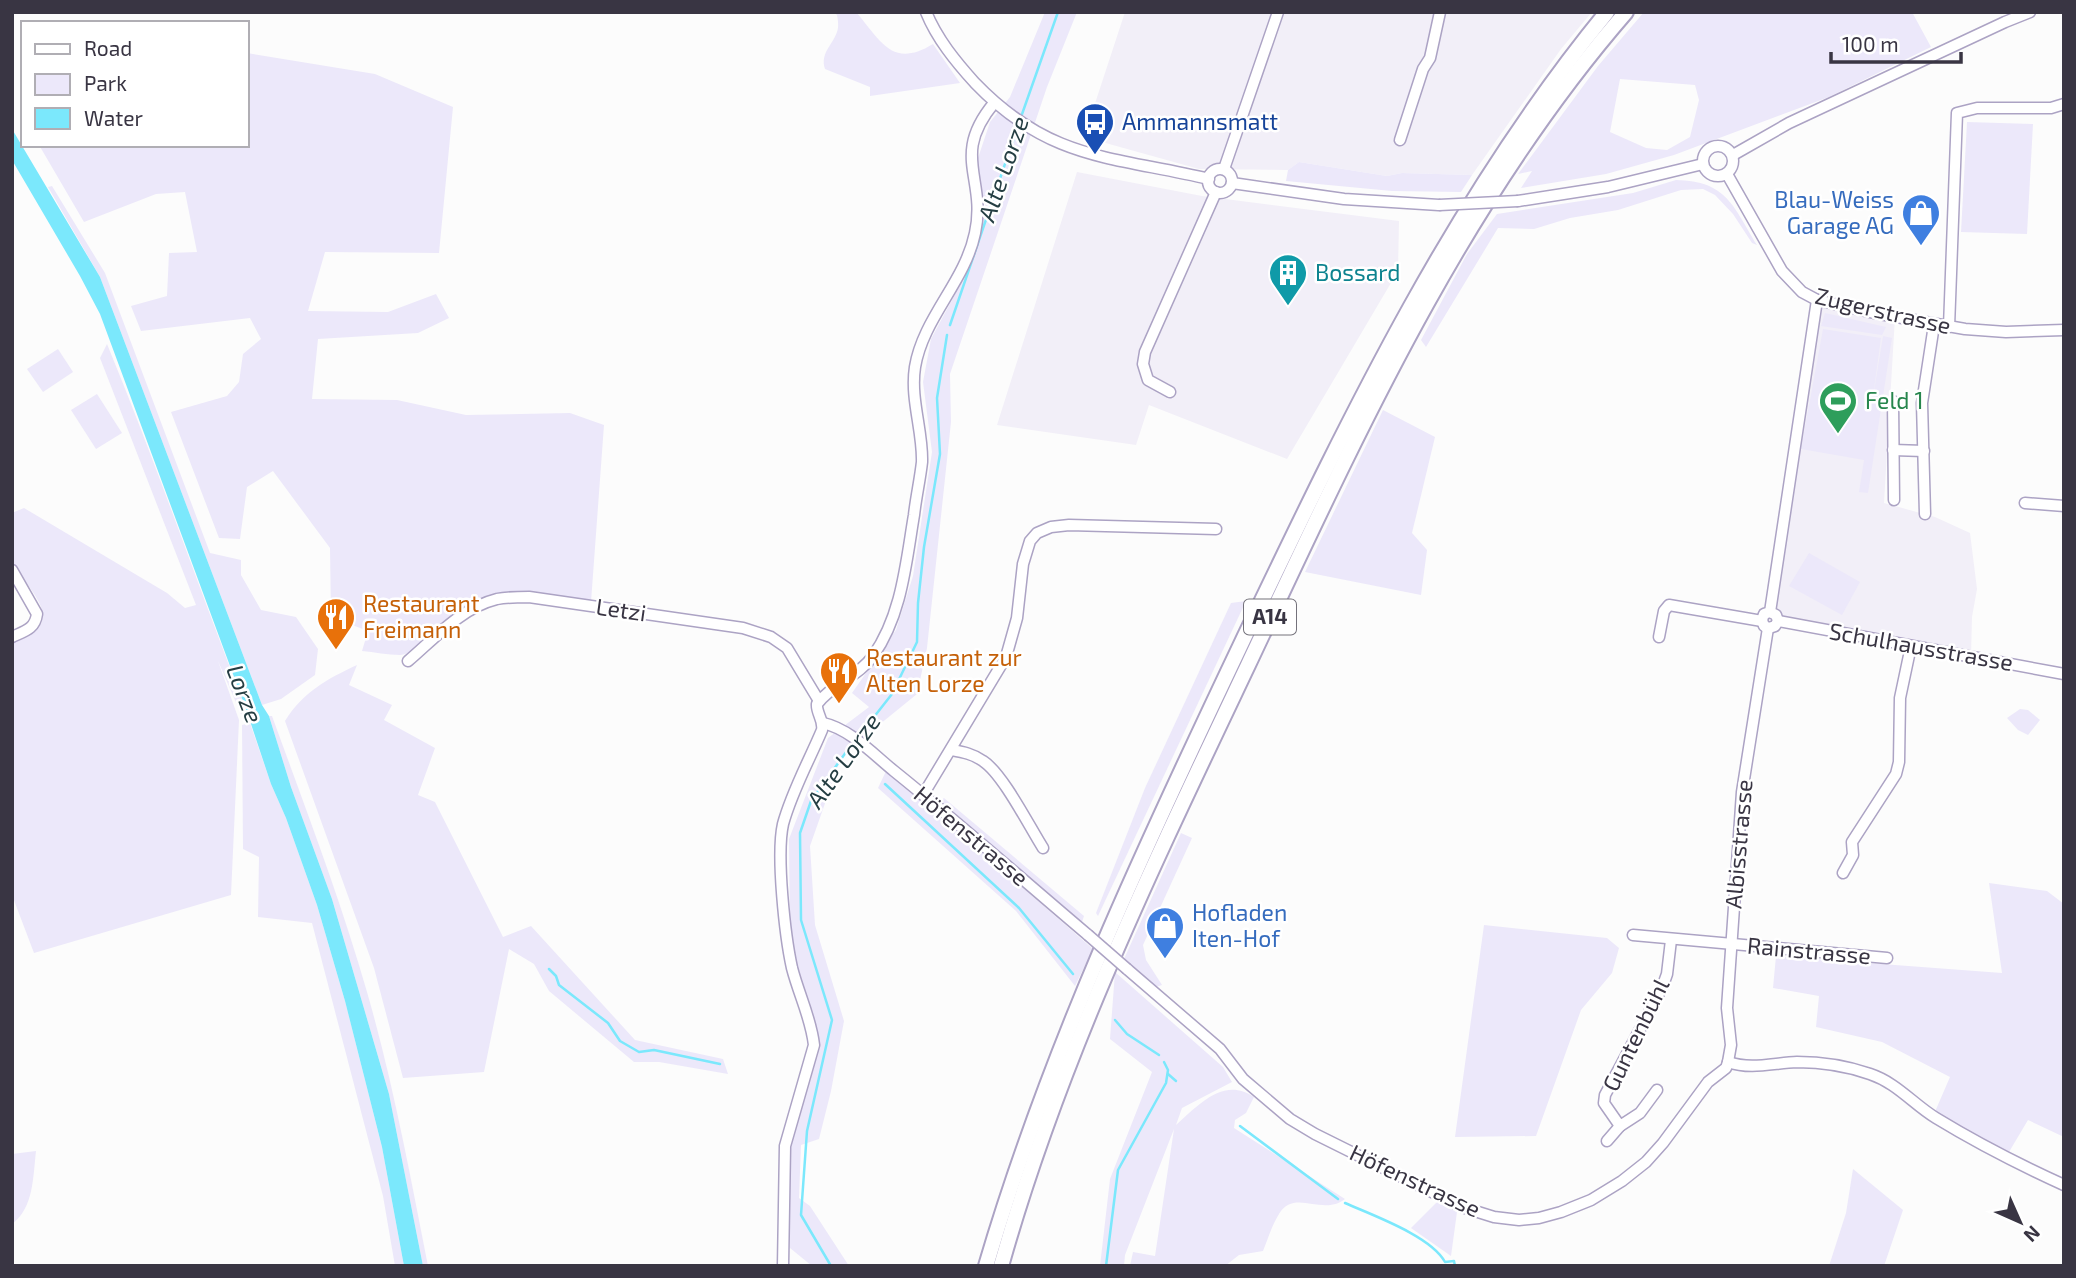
<svg xmlns="http://www.w3.org/2000/svg" width="2076" height="1278" font-family="'Exo 2',sans-serif">
<style>
.built{fill:#f2eff8}
.green{fill:#ece8fa;fill-rule:evenodd}
.water{fill:#7be8fc}
.lines{fill:none;stroke-linecap:round;stroke-linejoin:round}
.stream{stroke:#7be8fc;stroke-width:2.5}
.minor-casing{stroke:#aca3c4;stroke-width:13}
.highway-casing{stroke:#aca3c4;stroke-width:18}
.minor{stroke:#fff;stroke-width:10}
.highway{stroke:#fff;stroke-width:14}
.minor-bridge-casing{stroke:#aca3c4;stroke-width:13;stroke-linecap:butt}
.minor-bridge{stroke:#fff;stroke-width:10}
.labels{text-anchor:middle;stroke-width:5;stroke-linejoin:round;paint-order:stroke}
.shield{fill:#fff;stroke:#74727b;stroke-width:2}
.shield-label{font-size:21px;font-weight:bold;fill:#393543}
.transit-label{font-size:23px;fill:#164399;stroke:#fff;text-anchor:start}
.shop-label{font-size:23px;fill:#366cbe;stroke:#fff;text-anchor:end}
.culture-label{font-size:23px;fill:#0d838f;stroke:#fff;text-anchor:start}
.street-label{font-size:23px;fill:#393543;stroke:#fff}
.leisure-label{font-size:23px;fill:#27864d;stroke:#fff;text-anchor:start}
.food-label{font-size:23px;fill:#c56008;stroke:#fff;text-anchor:start}
.water-label{font-size:24px;font-style:italic;fill:#253e43;stroke:#fff}
</style>
<rect width="100%" height="100%" fill="#fcfcfc"/>
<g class="built">
<polygon points="1125,12 1592,12 1561,49 1472,175 1402,173 1387,176 1299,162 1288,170 1199,169 1084,137"/>
<polygon points="1077,172 1202,196 1399,221 1398,271 1287,459 1149,405 1136,445 997,425"/>
<polygon points="1817,300 1895,317 1884,503 1935,517 1970,533 1977,589 1972,617 1971,656 1778,621 1771,599"/>
</g>
<g class="green">
<path d="M834 12H856C881 41 892 69 933 44L960 83 870 96V87L825 69C820 53 832 46 837 32 839 27 838 20 837 15Z"/>
<polygon points="1045,12 1077,12 1047,87 950,374 951,422 927,648 917,694 858,742 841,758 810,846 815,925 844,1021 831,1091 819,1139 801,1145 799,1198 810,1206 849,1266 812,1266 790,1248 787,1161 803,1084 818,1047 790,939 789,839 828,738 869,707 852,693 896,630 913,576 932,452 923,382 931,339 960,285 986,209 976,164 990,122 1010,97"/>
<path d="M1644 12H1912L1931 47 1829 97 1674 155 1606 174 1521 188 1532 171 1518 174 1598 66ZM1620 79 1695 85 1699 100 1690 137 1667 150 1646 148 1610 132Z"/>
<path d="M247 53 375 74 453 107 439 253 325 252 308 311 388 312 436 294 449 318 418 333 318 339 312 399 397 400 466 415 570 413 604 425 591 602C563 597 529 587 500 593 465 600 422 654 400 655 388 655 374 652 362 651L368 631 331 617 330 548 273 471 247 487 240 539 219 538 171 412 227 396 239 382 243 354 261 339 250 318 141 331 131 306 167 296 169 253 197 252 185 192 156 194 84 222 39 145H247Z"/>
<polygon points="1967,122 2033,124 2027,234 1961,232"/>
<polygon points="1299,162 1387,176 1402,173 1472,175 1461,192 1392,191 1286,181 1288,170"/>
<path d="M1676 180C1727 181 1733 206 1757 245L1752 243 1733 214 1715 195 1703 189 1681 190 1618 210 1570 218 1534 229 1498 228 1426 347 1421 340 1467 254 1497 214 1633 193Z"/>
<polygon points="52,186 105,273 210,553 241,560 241,575 261,610 296,617 318,649 315,675 281,699 262,705 100,277 48,187"/>
<polygon points="1825,313 1886,327 1882,335 1821,326"/>
<polygon points="1823,329 1881,338 1873,397 1883,336 1892,338 1868,493 1859,492 1864,460 1801,449"/>
<path d="M107 344C157 465 199 589 247 712L241 714 218 661 239 720 231 895 34 953 12 895V642C20 638 31 635 37 629 57 610 20 581 13 562 9 552 12 526 12 513L24 508 167 593 185 608 196 605 100 358Z"/>
<polygon points="58,349 73,372 43,392 27,369"/>
<polygon points="97,394 122,433 96,449 71,410"/>
<polygon points="1383,410 1435,437 1412,533 1427,550 1421,595 1305,572"/>
<polygon points="1809,553 1860,582 1842,615 1789,586"/>
<polygon points="1246,601 1098,916 1096,913 1145,788 1231,603"/>
<path d="M357 665 349 685 392 705 384 720 435 748 418 795 435 802 503 937 531 926 635 1040 723 1059 728 1074 659 1062H634L549 991 534 964 509 949 484 1072 403 1078 374 968 285 721C303 692 327 679 357 665Z"/>
<polygon points="2020,709 2028,710 2040,720 2028,735 2018,730 2007,718"/>
<path d="M269 716H272C305 807 340 898 367 992 393 1082 410 1174 428 1266H423L389 1094 332 899 291 787Z"/>
<polygon points="250,723 271,784 286,818 317,905 345,1001 382,1147 404,1266 395,1266 383,1196 312,923 258,917 259,857 243,849 242,725"/>
<polygon points="887,769 1093,949 1075,986 1016,911 878,788"/>
<polygon points="944,798 1084,916 1082,922 939,802"/>
<polygon points="1181,833 1192,838 1143,945 1146,960 1162,985 1156,987 1124,959"/>
<polygon points="1989,883 2047,891 2064,904 2064,1137 2028,1120 2006,1157 1934,1114 1950,1077 1882,1042 1816,1027 1819,996 1773,988 1776,956 2002,973"/>
<polygon points="1484,925 1607,938 1619,948 1612,973 1581,1010 1536,1136 1455,1137"/>
<path d="M1115 972 1223 1067 1232 1082 1182 1108 1176 1125C1198 1106 1223 1076 1254 1097L1246 1113 1235 1120 1234 1128 1345 1199C1322 1217 1295 1188 1279 1214 1272 1225 1268 1239 1263 1251L1239 1255 1225 1266H1130L1133 1252 1155 1256 1174 1129 1125 1255 1124 1266H1100L1110 1179 1152 1072 1110 1039Z"/>
<path d="M36 1151C33 1176 34 1208 12 1224V1154Z"/>
<polygon points="1853,1169 1903,1210 1884,1266 1829,1266 1846,1213"/>
<polygon points="1437,1202 1457,1212 1451,1256 1411,1228"/>
</g>
<polygon class="water" points="12,129 100,277 262,705 269,716 291,787 332,899 389,1094 423,1266 404,1266 382,1147 345,1001 317,905 286,818 271,784 247,712 100,314 80,276 12,160"/>
<g class="lines">
<g class="stream">
<polyline points="1021,117 1058,12"/>
<polyline points="950,325 1019,123"/>
<polyline points="859,736 892,694 917,642 918,603 924,547 940,454 937,398 947,335"/>
<polyline points="885,784 1019,908 1073,974"/>
<polyline points="549,969 556,976 559,985 608,1023 620,1041 639,1052 654,1050 720,1064"/>
<polyline points="1115,1020 1127,1034 1159,1055"/>
<polyline points="1168,1074 1176,1081"/>
<polyline points="1240,1126 1338,1199"/>
<path d="M1345 1203C1372 1215 1431 1236 1445 1262L1454 1261 1455 1266"/>
<polyline points="831,1266 801,1215 807,1131 832,1020 801,920 800,833 811,801 854,741"/>
<polyline points="1106,1266 1118,1170 1166,1083 1168,1070 1164,1062"/>
</g>
<defs>
<g id="minor">
<path d="M926 12C937 39 956 62 975 83 1050 161 1112 156 1209 179"/>
<polyline points="1400,140 1423,69 1430,58 1440,12"/>
<circle cx="1718" cy="161" r="15"/>
<polyline points="1733,155 1789,123 2005,22 2030,12"/>
<polyline points="1224,169 1278,12"/>
<circle cx="1220" cy="181" r="12"/>
<polyline points="1727,174 1782,271 1802,292 1817,300 1874,313 1965,329 2006,332 2064,330"/>
<polyline points="1232,183 1344,199 1439,205"/>
<polyline points="1518,201 1608,187 1703,164"/>
<polyline points="1949,327 1957,113 1977,108 2051,108 2064,104"/>
<polyline points="1170,392 1148,380 1143,364 1145,352 1216,192"/>
<polyline points="1893,401 1894,500"/>
<polyline points="1893,450 1924,451"/>
<polyline points="2025,503 2064,506"/>
<polyline points="1925,514 1922,403 1934,325"/>
<path d="M12 570 37 614C35 629 25 631 12 637"/>
<polyline points="1770,612 1776,615 1778,621 1775,626 1769,628 1764,626 1762,620 1764,614 1770,612 1817,300"/>
<polyline points="1778,621 2064,674"/>
<polyline points="1659,637 1664,611 1669,605 1762,621"/>
<path d="M408 661C435 638 461 608 497 599 507 597 519 597 529 597L743 628 771 637 787 648 819 701"/>
<path d="M823 723C850 729 873 754 894 771 960 824 1023 880 1088 935"/>
<path d="M952 750C963 752 973 754 983 761 1003 774 1029 826 1043 848"/>
<polyline points="923,795 1006,657 1017,618 1023,564 1030,541 1037,533 1051,527 1069,525 1216,529"/>
<polyline points="1843,873 1853,855 1852,842 1896,774 1899,762 1900,698 1911,646"/>
<polyline points="1633,935 1887,958"/>
<polyline points="1127,969 1220,1049 1243,1079 1290,1119 1315,1134 1462,1207 1494,1217 1519,1220 1539,1218 1561,1212 1591,1200 1622,1181 1646,1162 1663,1143 1708,1082 1726,1068 1728,1062 1731,1045 1727,1008 1742,792 1768,628"/>
<path d="M1728 1062C1751 1070 1773 1063 1797 1062 1821 1062 1847 1066 1870 1074 1897 1083 1913 1104 1936 1118 1977 1143 2020 1165 2064 1185"/>
<polyline points="1657,1090 1640,1113 1620,1126 1604,1103 1605,1095 1662,988 1667,974 1671,940"/>
<polyline points="1607,1141 1620,1126"/>
<path d="M783 1266 785 1146 814 1045C811 1018 799 995 792 968 785 936 776 855 783 824 792 791 809 761 822 730 824 720 816 713 817 704 832 684 859 676 873 656 902 615 906 562 914 515 916 497 920 480 922 462 923 431 910 399 915 367 923 318 965 282 975 233 987 178 950 156 994 103"/>
</g>
<g id="highway">
<path d="M986 1266C1050 1048 1146 844 1243 640 1348 421 1452 201 1607 12"/>
<path d="M1001 1266C1060 1056 1155 861 1248 665 1355 438 1460 203 1626 12"/>
</g>
</defs>
<use href="#minor" class="minor-casing"/>
<use href="#highway" class="highway-casing"/>
<use href="#minor" class="minor"/>
<use href="#highway" class="highway"/>
<defs>
<g id="minor-bridge">
<polyline points="1439,205 1518,201"/>
<polyline points="1088,935 1127,969"/>
</g>
</defs>
<use href="#minor-bridge" class="minor-bridge-casing"/>
<use href="#minor-bridge" class="minor-bridge"/>
</g>
<defs>
<symbol id="bus-pin" viewBox="-11 -11 22 30"><path d="M0 17L-7.5 6A9.5 9.5 0 1 1 7.5 6Z" fill="#1a4fb4" stroke="#fff"/><path d="M-5-6H5V4H4V6H2V4H-2V6H-4V4H-5ZM-3.5-4V0h7V-4ZM-3.5 1.2v1.5H-2V1.2ZM2 1.2v1.5H3.5V1.2Z" fill="#fff"/></symbol>
<symbol id="shop-pin" viewBox="-11 -11 22 30"><path d="M0 17L-7.5 6A9.5 9.5 0 1 1 7.5 6Z" fill="#3f7fe0" stroke="#fff"/><path d="M-5-2.5h2.3a2.7 3.5 0 0 1 5.4 0H5L5.5 6h-11ZM-1.5-2.5h3a1.5 2.3 0 0 0-3 0Z" fill="#fff"/></symbol>
<symbol id="building-pin" viewBox="-11 -11 22 30"><path d="M0 17L-7.5 6A9.5 9.5 0 1 1 7.5 6Z" fill="#0f9aa8" stroke="#fff"/><path d="M-4-6H4V6H1V3H-1V6H-4ZM-2.5-4.3h1.7v1.8h-1.7ZM.8-4.3h1.7v1.8H.8ZM-2.5-1h1.7V.8h-1.7ZM.8-1h1.7V.8H.8Z" fill="#fff"/></symbol>
<symbol id="stadium-pin" viewBox="-11 -11 22 30"><path d="M0 17L-7.5 6A9.5 9.5 0 1 1 7.5 6Z" fill="#2e9e5b" stroke="#fff"/><path d="M0-5a6.5 5 0 1 0 0 10a6.5 5 0 1 0 0-10ZM-3.5-1.8h7v3.6h-7Z" fill="#fff"/></symbol>
<symbol id="restaurant-pin" viewBox="-11 -11 22 30"><path d="M0 17L-7.5 6A9.5 9.5 0 1 1 7.5 6Z" fill="#e8710a" stroke="#fff"/><path d="M-5-6h1v4h1v-4h1v4h1v-4h1v5L-1.5 .5V6h-2V.5L-5-1ZM5-6V6H3V1.5H1.5Q1.5-4 5-6Z" fill="#fff"/></symbol>
</defs>
<g fill-rule="evenodd">
<use href="#bus-pin" x="1073" y="100" width="44" height="60"/>
<use href="#shop-pin" x="1899" y="191" width="44" height="60"/>
<use href="#building-pin" x="1266" y="251" width="44" height="60"/>
<use href="#stadium-pin" x="1816" y="379" width="44" height="60"/>
<use href="#restaurant-pin" x="314" y="595" width="44" height="60"/>
<use href="#restaurant-pin" x="817" y="649" width="44" height="60"/>
<use href="#shop-pin" x="1143" y="904" width="44" height="60"/>
</g>
<g class="labels">
<rect class="shield" x="1244" y="599.5" width="52" height="35" rx="5"/>
<g class="shield-label">
<text x="1270" y="624">A14</text>
</g>
<g class="transit-label">
<text x="1122" y="130">Ammannsmatt</text>
</g>
<g class="shop-label">
<text x="1894" y="208">Blau-Weiss<tspan x="1894" dy="26">Garage AG</tspan></text>
<text x="1192" y="921" text-anchor="start">Hofladen<tspan x="1192" dy="26">Iten-Hof</tspan></text>
</g>
<g class="culture-label">
<text x="1315" y="281">Bossard</text>
</g>
<g class="street-label">
<text transform="translate(1883 311) rotate(13)" y="8">Zugerstrasse</text>
<text transform="translate(621 610) rotate(8)" y="8">Letzi</text>
<text transform="translate(1921 647) rotate(10)" y="8">Schulhausstrasse</text>
<text transform="translate(971 836) rotate(40)" y="8">Höfenstrasse</text>
<text transform="translate(1739 844) rotate(-85)" y="8">Albisstrasse</text>
<text transform="translate(1809 951) rotate(5)" y="8">Rainstrasse</text>
<text transform="translate(1636 1035) rotate(-64)" y="8">Guntenbühl</text>
<text transform="translate(1415 1181) rotate(25)" y="8">Höfenstrasse</text>
</g>
<g class="leisure-label">
<text x="1865" y="409">Feld 1</text>
</g>
<g class="food-label">
<text x="363" y="612">Restaurant<tspan x="363" dy="26">Freimann</tspan></text>
<text x="866" y="666">Restaurant zur<tspan x="866" dy="26">Alten Lorze</tspan></text>
</g>
<g class="water-label">
<text transform="translate(1004 169) rotate(-71)" y="8">Alte Lorze</text>
<text transform="translate(244 694) rotate(69)" y="8">Lorze</text>
<text transform="translate(844 761) rotate(-55)" y="8">Alte Lorze</text>
</g>
</g>
<rect width="2076" height="1278" fill="none" stroke="#393543" stroke-width="28"/>
<rect x="21" y="21" width="228" height="126" fill="#ffffff" stroke="#b0aeb4" stroke-width="2"/>
<rect x="35" y="44" width="35" height="10" fill="#ffffff" stroke="#b0aeb4" stroke-width="2"/>
<text x="84" y="56" font-size="21" fill="#393543">Road</text>
<rect x="35" y="74" width="35" height="21" fill="#ece8fa" stroke="#b0aeb4" stroke-width="2"/>
<text x="84" y="91" font-size="21" fill="#393543">Park</text>
<rect x="35" y="108" width="35" height="21" fill="#7be8fc" stroke="#b0aeb4" stroke-width="2"/>
<text x="84" y="126" font-size="21" fill="#393543">Water</text>
<g transform="translate(2020 1222) rotate(135)" stroke="#ffffff" stroke-width="5" paint-order="stroke">
<path d="M0-5L12 26L0 18L-12 26Z" fill="#393543"/>
<text y="-10" font-size="19" font-weight="bold" text-anchor="middle" fill="#393543">N</text>
</g>
<path d="M1831 52v10h130v-10" fill="none" stroke="#393543" stroke-width="3.5"/>
<text x="1842" y="52" font-size="21" fill="#393543" stroke="#ffffff" stroke-width="5" paint-order="stroke">100 m</text>
</svg>
